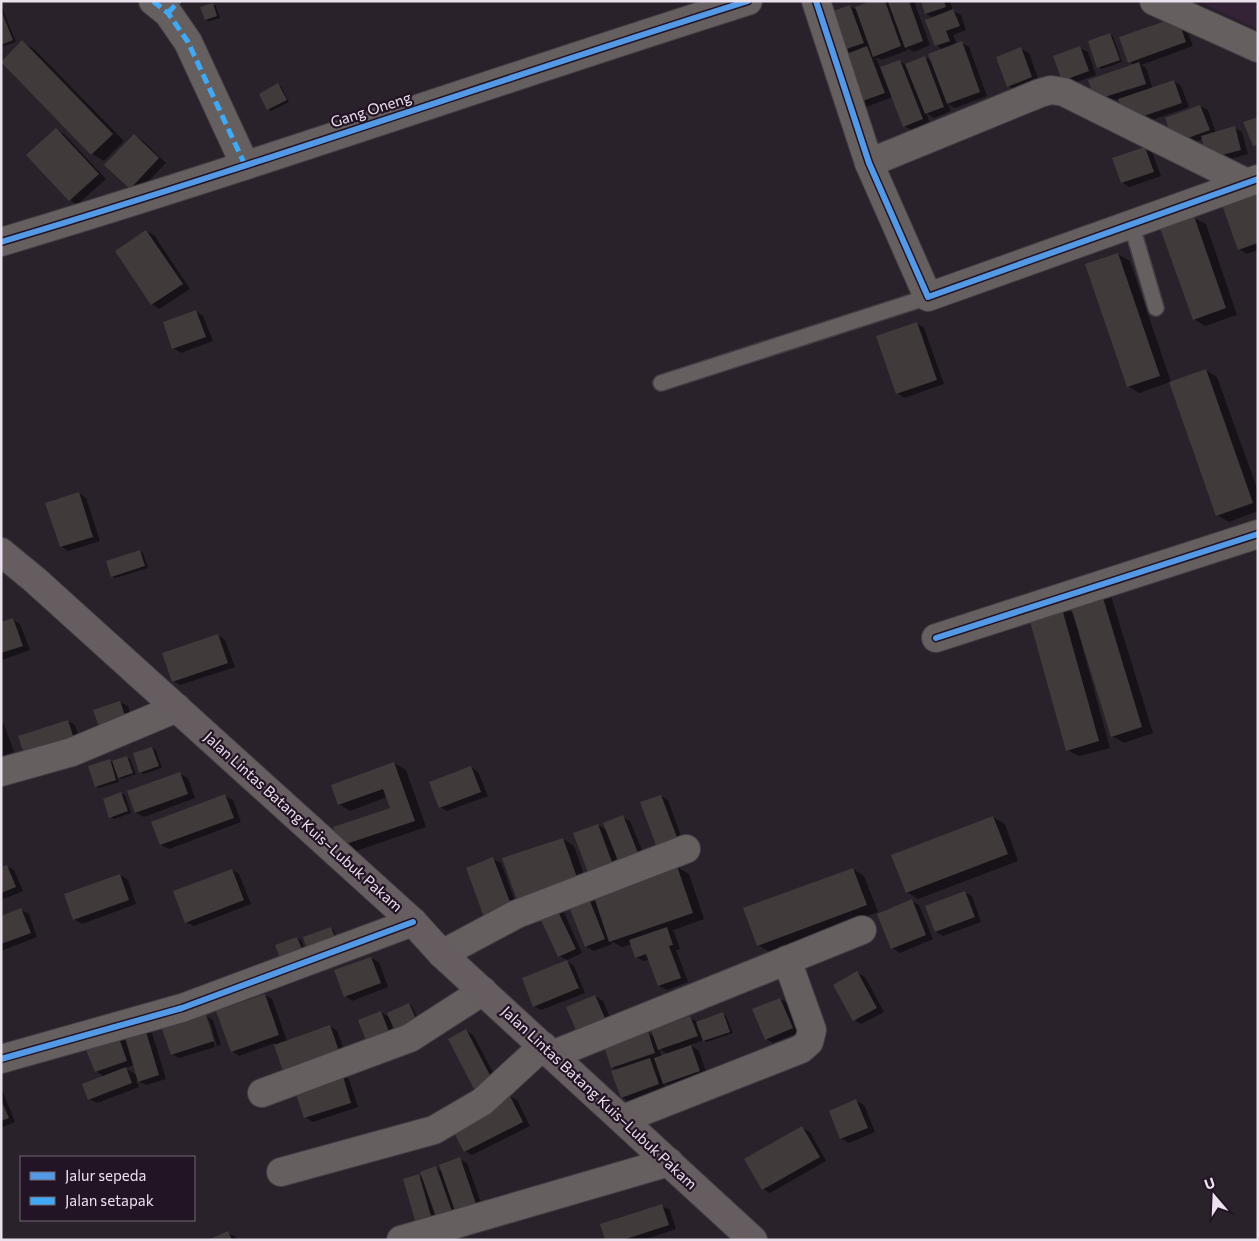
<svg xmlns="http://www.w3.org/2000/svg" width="1259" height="1241" font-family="Commissioner,sans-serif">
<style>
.built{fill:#342237}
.shadow{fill:#0007;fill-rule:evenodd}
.building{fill:#413a3a}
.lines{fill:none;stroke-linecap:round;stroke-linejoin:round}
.lane-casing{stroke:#443e45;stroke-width:18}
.street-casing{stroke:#443e45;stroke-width:30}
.highway-casing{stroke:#443e45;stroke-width:30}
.lane{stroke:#655f60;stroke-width:15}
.street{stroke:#655f60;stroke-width:28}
.highway{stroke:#655d60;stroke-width:28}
.quiet{stroke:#3fa9f5;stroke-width:5;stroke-dasharray:10 5;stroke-linecap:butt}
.cycleway-casing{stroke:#231425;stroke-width:9}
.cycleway{stroke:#5399e6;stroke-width:6}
.labels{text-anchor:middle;stroke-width:4.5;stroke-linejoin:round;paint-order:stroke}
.street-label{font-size:15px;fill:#ebe1ed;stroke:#231425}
</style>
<rect width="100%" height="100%" fill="#2a222b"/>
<polygon class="built" points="1198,1 1258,1 1258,29"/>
<g class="shadow">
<polygon points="875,1 914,1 930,45 914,52 907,48 908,50 882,60 876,57 880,68 899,61 906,65 924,57 932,61 943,50 936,45 934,18 926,14 922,1 950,1 953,11 961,15 966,30 953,35 957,45 962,43 969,47 987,96 955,108 948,104 951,111 934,118 926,113 930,123 912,130 904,126 893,97 866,107 858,102 851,54 844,49 850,6 855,9"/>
<polygon points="213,4 216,6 220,18 209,21 206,20"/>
<polygon points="1,6 16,42 4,46 1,45"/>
<polygon points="1184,23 1193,46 1141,65 1146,68 1153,89 1174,81 1181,86 1189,107 1135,126 1120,99 1104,104 1096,100 1135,65 1129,62"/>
<polygon points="1110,35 1113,36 1122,62 1102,69 1098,67"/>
<polygon points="22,42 34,49 124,141 104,161 92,154 2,61"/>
<polygon points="1080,48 1088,52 1096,75 1071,84 1063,80"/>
<polygon points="1021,49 1029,53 1039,81 1015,90 1008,86"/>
<polygon points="278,85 281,86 289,102 271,111 268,109"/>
<polygon points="1200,106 1208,110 1216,133 1235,128 1242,132 1248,154 1216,163 1203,139 1182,146"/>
<polygon points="56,130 64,134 106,179 77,205 70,200 28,155"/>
<polygon points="134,136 142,140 166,163 138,192 130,188"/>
<polygon points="1145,148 1152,152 1161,176 1129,187 1122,182"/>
<polygon points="1258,191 1258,250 1247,254 1239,249"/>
<polygon points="1194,218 1206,224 1237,315 1205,326 1194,319"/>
<polygon points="146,231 154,235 190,289 159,309 152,304 116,251"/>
<polygon points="1118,254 1130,261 1171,382 1206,370 1217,377 1258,491 1258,511 1229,522 1217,515 1170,382 1139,393 1128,386"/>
<polygon points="196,311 203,316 213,341 181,353 173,348"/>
<polygon points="917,323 924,328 944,384 904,398 897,393"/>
<polygon points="79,493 86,498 100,541 68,551 61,546"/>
<polygon points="140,551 143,553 148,568 115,578 112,576"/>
<polygon points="1100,589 1111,596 1153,733 1124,743 1112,736 1081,634 1079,635 1110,748 1079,756 1067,750 1061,606 1075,614"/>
<polygon points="12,619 20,624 30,650 2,660 1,623"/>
<polygon points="218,635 225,640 235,667 180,685 173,681"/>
<polygon points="120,702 128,706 135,728 109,737"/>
<polygon points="68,721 75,725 82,746 20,737"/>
<polygon points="1,722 4,724 14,752 1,756"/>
<polygon points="152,748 156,750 162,768 144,774 140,772"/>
<polygon points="127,757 130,759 136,774 122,779 117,776 119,782 99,788 96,786 110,761 113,762"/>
<polygon points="394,763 406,770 426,827 353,852 341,846 391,809 387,797 350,811 339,804"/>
<polygon points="471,767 478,772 488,796 447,811 440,807"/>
<polygon points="180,774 188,778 195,798 144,817 136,813 129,792"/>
<polygon points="121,793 125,795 131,813 114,819 111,817"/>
<polygon points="225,796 233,800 241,822 169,849 161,845 153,823"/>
<polygon points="661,796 668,800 684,844 665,851"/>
<polygon points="623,817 630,821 647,862 619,858 616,859 620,870 598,878 598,825 608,831"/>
<polygon points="993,817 1005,824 1018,861 918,899 907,892"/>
<polygon points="563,839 574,846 589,889 561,906 582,953 567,960 559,956 544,904"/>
<polygon points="493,859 501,863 520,914 494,924"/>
<polygon points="7,866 14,870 23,891 1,900 1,868"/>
<polygon points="677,867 689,874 704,919 671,931 674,932 680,949 676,950 688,982 667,990 659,986 650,959 644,961 636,957 632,944 622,947 611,941 612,944 594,951 586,946 568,900"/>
<polygon points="853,869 864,876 878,912 770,952 758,945"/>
<polygon points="232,870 239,874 251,904 194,926 186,922"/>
<polygon points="120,875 128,880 136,904 82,924 74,919"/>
<polygon points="964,892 972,896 981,922 943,936 936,932"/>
<polygon points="912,901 919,905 933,939 900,953 892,948"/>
<polygon points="21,910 29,914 37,937 1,951 1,917"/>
<polygon points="331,928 334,930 339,944 313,953"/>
<polygon points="297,938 301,940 308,958 288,966"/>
<polygon points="371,958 379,962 388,987 352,1001 345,996"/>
<polygon points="567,961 574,966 585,993 541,1010 534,1006"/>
<polygon points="857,973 865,977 884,1012 861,1024 854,1020"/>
<polygon points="265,995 272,999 287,1041 330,1026 337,1031 347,1058 285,1073 275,1043 239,1056 232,1051"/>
<polygon points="595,996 603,1001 612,1022 584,1034 577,1029"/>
<polygon points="780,999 788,1003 800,1032 773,1043 766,1039"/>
<polygon points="409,1004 412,1006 422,1028 394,1027 392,1028 398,1044 370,1048 381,1012 390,1018"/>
<path d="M723 1014 726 1016 733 1033 707 1042 704 1040 690 1045 699 1051 707 1075 671 1087 664 1083 666 1088 629 1102 622 1097 618 1070 612 1067 647 1033 655 1037 690 1018 698 1022ZM659 1049 668 1054 662 1057Z"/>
<polygon points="206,1016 213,1020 221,1045 217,1046 209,1020 206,1020 215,1047 179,1058 172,1054"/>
<path d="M145 1029 152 1033 166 1079 146 1085 136 1080 139 1087 97 1103 89 1099 104 1077 96 1071 118 1037 128 1042ZM134 1065 137 1075 125 1068Z"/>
<polygon points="466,1031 473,1035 500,1085 484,1094"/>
<polygon points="342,1074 349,1079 358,1107 313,1122 305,1117"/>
<polygon points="1,1087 15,1122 1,1128"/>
<polygon points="509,1096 517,1100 530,1126 472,1155 465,1151"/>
<polygon points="856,1101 864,1105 875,1132 849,1143 841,1138"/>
<polygon points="802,1128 810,1132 826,1161 770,1193 763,1189"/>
<polygon points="459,1159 467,1163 483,1208 426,1231 419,1176 424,1178 436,1168 442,1171"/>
<polygon points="662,1206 670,1210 676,1229 643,1240 606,1240"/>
<polygon points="228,1233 236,1237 237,1240 211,1240"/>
</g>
<g class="building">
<polygon points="871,1 885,1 901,46 873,57 855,7"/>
<polygon points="909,1 923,41 905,48 888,2"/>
<polygon points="921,1 944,1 946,7 925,14"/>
<polygon points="213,3 217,16 205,20 200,7"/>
<polygon points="850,5 864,43 843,50 830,12"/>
<polygon points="953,9 960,26 946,31 950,41 935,46 925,20"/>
<polygon points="1,10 13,40 1,45"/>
<polygon points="1177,17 1186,42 1128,63 1119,37"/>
<polygon points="1110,33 1120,60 1097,68 1088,41"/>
<polygon points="22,40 113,134 91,155 1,62"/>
<polygon points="962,41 980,92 947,104 928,54"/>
<polygon points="867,46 885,93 857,103 839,57"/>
<polygon points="1080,46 1089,71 1062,81 1053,56"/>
<polygon points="1021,47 1032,77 1007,87 996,57"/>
<polygon points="925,56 944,107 925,114 905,64"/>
<polygon points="900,60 923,119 903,127 880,67"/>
<polygon points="1139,62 1146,84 1095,100 1088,80"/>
<polygon points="1174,80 1182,103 1126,122 1118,99"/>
<polygon points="278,83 287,100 267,110 259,94"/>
<polygon points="1200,105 1210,130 1174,143 1165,118"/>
<polygon points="1258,117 1258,145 1253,146 1243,122"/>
<polygon points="1235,126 1241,150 1207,159 1201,136"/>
<polygon points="56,128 99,174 69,201 26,155"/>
<polygon points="134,134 159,158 130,189 104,165"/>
<polygon points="1145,147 1154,172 1121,183 1112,158"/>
<polygon points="1258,190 1258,243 1238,250 1221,202"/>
<polygon points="1194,216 1226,308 1193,320 1160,228"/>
<polygon points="146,230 183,284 151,305 115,251"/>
<polygon points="1118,253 1160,376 1127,387 1085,264"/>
<polygon points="196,310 206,337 172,349 163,322"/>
<polygon points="917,322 937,380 896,394 876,336"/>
<polygon points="1206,369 1253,503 1216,516 1169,382"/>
<polygon points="79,492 93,537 60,547 45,503"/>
<polygon points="140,550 145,566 111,577 106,561"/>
<polygon points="1100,588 1142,727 1111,737 1068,598"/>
<polygon points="1061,605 1099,741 1066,751 1028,614"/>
<polygon points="13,618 23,646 1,653 1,622"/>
<polygon points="218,634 228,663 172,682 162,653"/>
<polygon points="120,701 128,724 101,733 93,710"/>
<polygon points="68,720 75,742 26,759 18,736"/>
<polygon points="152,747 159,766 139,773 133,753"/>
<polygon points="127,756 133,773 118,778 112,761"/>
<polygon points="110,759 116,780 95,787 88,766"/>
<polygon points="394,762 415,821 340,846 333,827 390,808 383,789 338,805 331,785"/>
<polygon points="471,766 481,792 439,808 429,782"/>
<polygon points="180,772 188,794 135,813 127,791"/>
<polygon points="121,792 128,811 109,818 103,799"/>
<polygon points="225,794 234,818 160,845 151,822"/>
<polygon points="661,795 678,840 657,848 640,802"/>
<polygon points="623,815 640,858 620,866 603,823"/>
<polygon points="993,816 1008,854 906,893 891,855"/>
<polygon points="598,824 613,865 589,875 573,833"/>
<polygon points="563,838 579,883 518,903 502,858"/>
<polygon points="493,857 513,910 485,920 466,868"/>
<polygon points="7,865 16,887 1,893 1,867"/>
<polygon points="677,866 693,913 609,942 593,894"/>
<polygon points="853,868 867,905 757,946 743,908"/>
<polygon points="232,869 244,900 185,923 173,891"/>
<polygon points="120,874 129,900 73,920 64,894"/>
<polygon points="586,891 605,939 585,947 566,899"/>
<polygon points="965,891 975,917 935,932 925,906"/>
<polygon points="912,899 926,935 891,949 877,914"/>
<polygon points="553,901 576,949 558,957 536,909"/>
<polygon points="21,908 31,933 1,944 1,916"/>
<polygon points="331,927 337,943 308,952 303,937"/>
<polygon points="667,927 673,945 669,946 681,978 658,986 646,954 635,958 629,940"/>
<polygon points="297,937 305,956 283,965 275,945"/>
<polygon points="371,957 381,983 344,997 334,970"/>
<polygon points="567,960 579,988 533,1007 522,978"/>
<polygon points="857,971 877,1008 853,1021 833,985"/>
<polygon points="265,994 279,1035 231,1052 216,1011"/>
<polygon points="595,995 605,1018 576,1030 566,1007"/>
<polygon points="780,998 793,1028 765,1040 752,1009"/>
<polygon points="409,1003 419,1026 397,1036 387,1013"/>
<polygon points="381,1011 392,1040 369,1048 358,1020"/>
<polygon points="723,1012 730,1032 703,1041 696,1022"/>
<polygon points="206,1014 214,1041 171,1055 162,1029"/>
<polygon points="690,1016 698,1036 658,1050 651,1030"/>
<polygon points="330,1025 340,1054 284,1074 274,1045"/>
<polygon points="145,1028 159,1075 138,1082 124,1034"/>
<polygon points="466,1029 493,1081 475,1091 448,1039"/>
<polygon points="648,1031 655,1053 611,1068 604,1046"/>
<polygon points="118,1035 127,1061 95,1072 85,1047"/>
<polygon points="691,1045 700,1071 663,1084 654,1058"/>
<polygon points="650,1058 659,1084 621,1098 611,1071"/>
<polygon points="126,1067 132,1083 88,1100 82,1084"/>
<polygon points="342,1073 351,1103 304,1118 294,1088"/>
<polygon points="509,1094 523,1122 464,1152 450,1125"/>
<polygon points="856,1099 868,1128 840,1139 829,1111"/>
<polygon points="1,1100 9,1118 1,1121"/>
<polygon points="802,1126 820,1157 762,1190 744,1159"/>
<polygon points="460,1157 476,1204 455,1211 439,1165"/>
<polygon points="436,1166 453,1214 437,1220 420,1172"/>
<polygon points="419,1174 433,1223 417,1227 403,1179"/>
<polygon points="662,1204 669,1225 623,1240 605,1240 600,1224"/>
<polygon points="228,1231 232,1240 208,1240"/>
</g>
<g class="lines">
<defs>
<g id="lane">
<polyline points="1131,223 1156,308"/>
<polyline points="661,383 928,297"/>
</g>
<g id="street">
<polyline points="153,1 168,13 188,42 245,165"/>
<polyline points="816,1 869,163 928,297 1258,179"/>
<polyline points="1154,1 1258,48"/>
<polyline points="869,163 1040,93 1051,90 1064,92 1245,182"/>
<path d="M1 242C252 167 498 80 748 1"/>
<polyline points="936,638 1258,534"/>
<polyline points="1,772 72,752 177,708"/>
<polyline points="442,954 517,914 686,849"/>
<polyline points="552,1055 862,930"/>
<polyline points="1,1059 182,1008 413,922"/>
<polyline points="262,1093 410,1038 483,991"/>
<polyline points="623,1119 801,1049 809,1042 812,1030 787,960"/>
<polyline points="281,1172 434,1130 482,1102 543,1046"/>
<polyline points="401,1240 669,1162"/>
</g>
<polyline id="highway" points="1,552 35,580 413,922 442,954 753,1240"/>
</defs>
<use href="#lane" class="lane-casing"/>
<use href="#street" class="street-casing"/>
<use href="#highway" class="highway-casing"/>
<use href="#lane" class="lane"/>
<use href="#street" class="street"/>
<use href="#highway" class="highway"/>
<g class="quiet">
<polyline points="153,1 168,13 188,42 245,165"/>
<polyline points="168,13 179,1"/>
</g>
<defs>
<g id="cycleway">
<polyline points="816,1 869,163 928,297 1258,179"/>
<path d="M1 242C252 167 498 80 748 1"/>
<polyline points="936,638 1258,534"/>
<polyline points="1,1059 182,1008 413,922"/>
</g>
</defs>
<use href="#cycleway" class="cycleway-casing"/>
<use href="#cycleway" class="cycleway"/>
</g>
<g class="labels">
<g class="street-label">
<text transform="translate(371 110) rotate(-18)" y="5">Gang Oneng</text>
<text transform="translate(303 822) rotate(42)" y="5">Jalan Lintas Batang Kuis–Lubuk Pakam</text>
<text transform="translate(599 1098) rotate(43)" y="5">Jalan Lintas Batang Kuis–Lubuk Pakam</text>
</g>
</g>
<rect width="1259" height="1241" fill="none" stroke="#ebe1ed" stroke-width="5"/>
<rect x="20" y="1156" width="175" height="65" fill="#231425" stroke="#736675"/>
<rect x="30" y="1172" width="25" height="8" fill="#5399e6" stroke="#736675"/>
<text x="65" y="1181" font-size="15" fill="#ebe1ed">Jalur sepeda</text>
<rect x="30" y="1197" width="25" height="8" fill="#3fa9f5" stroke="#736675"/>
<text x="65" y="1206" font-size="15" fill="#ebe1ed">Jalan setapak</text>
<g transform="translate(1214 1196) rotate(341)" stroke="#231425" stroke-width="4" paint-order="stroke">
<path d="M0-4L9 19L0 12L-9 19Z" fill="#ebe1ed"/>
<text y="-8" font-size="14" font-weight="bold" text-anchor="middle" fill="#ebe1ed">U</text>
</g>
</svg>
